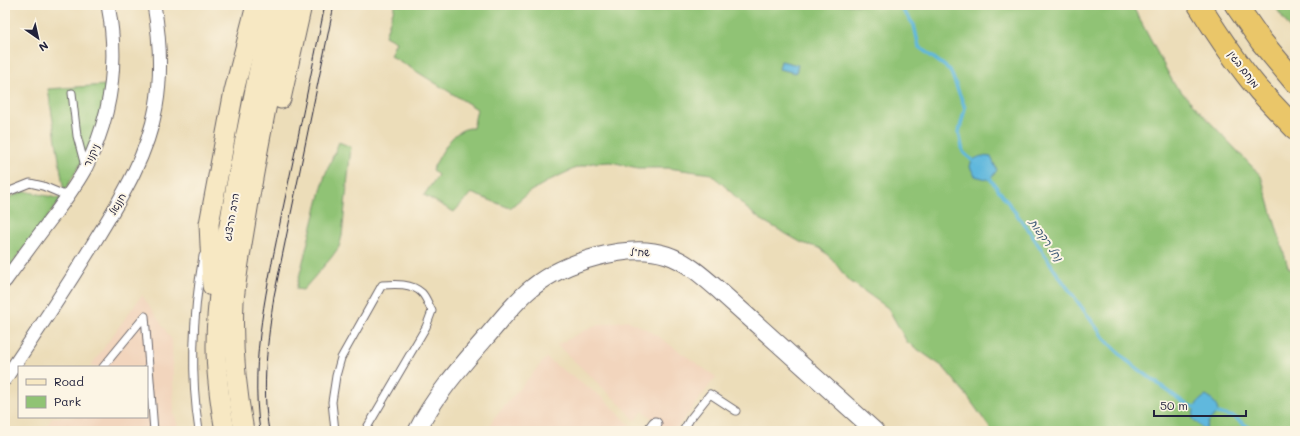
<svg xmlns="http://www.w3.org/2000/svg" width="1300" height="436" font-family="Mali,'Playpen Sans Hebrew',sans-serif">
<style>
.built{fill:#f2d5bd}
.green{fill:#90c374;stroke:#597258}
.water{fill:#60b8dd;stroke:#416d8c}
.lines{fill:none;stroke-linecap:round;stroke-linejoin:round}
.stream{stroke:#60b8dd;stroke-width:3.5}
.service-casing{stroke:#696367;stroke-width:9}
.minor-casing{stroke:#696367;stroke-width:15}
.tertiary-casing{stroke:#696367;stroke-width:19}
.secondary-casing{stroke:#696367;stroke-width:21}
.motorway-casing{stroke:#696367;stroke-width:24}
.service{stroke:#fff;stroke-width:7}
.minor{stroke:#fff;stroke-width:13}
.tertiary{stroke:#fff;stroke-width:17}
.secondary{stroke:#f7e8c3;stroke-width:19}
.motorway{stroke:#eac669;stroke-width:22}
.tram{stroke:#22223b;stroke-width:1}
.labels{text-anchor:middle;stroke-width:4;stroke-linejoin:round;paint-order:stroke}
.street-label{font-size:10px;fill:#22223b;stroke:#fcf5e5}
.water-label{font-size:11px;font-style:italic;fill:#385674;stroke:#fcf5e5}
</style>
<rect width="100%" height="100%" fill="#fcf5e5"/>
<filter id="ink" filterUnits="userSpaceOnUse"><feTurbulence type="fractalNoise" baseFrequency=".025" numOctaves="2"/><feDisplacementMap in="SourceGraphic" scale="8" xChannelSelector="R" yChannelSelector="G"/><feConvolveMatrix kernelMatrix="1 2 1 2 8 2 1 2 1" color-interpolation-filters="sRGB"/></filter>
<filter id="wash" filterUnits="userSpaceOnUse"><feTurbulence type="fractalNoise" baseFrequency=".012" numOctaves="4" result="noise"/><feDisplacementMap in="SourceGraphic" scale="16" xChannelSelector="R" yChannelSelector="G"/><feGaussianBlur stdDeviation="0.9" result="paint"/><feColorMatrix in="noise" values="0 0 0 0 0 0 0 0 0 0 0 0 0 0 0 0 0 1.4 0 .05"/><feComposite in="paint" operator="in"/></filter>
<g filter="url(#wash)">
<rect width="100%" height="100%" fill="#ecddb9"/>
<g class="built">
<polygon points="142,295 172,340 174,414 180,431 43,431 53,417 147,417 147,367 90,367"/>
<polygon points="627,320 652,332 716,377 675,431 668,431 643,411 635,421 623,407 557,345 593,326"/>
<polygon points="546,358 603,398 632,427 629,431 487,431 494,418"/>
</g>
<g class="green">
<path d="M395 5H1132L1174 84 1261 176 1288 267 1295 272V431H1015L1011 428 1009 431H992L965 393 943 367 907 342 888 308 847 279 833 260 820 248 802 243 760 219 745 207 729 190 711 174 668 168H638L611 162 592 163 576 168 552 179 529 192 510 208 471 193 454 212 424 195 438 175 432 170C441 155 452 127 473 128L477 109 390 55 396 42 385 36Z"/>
<polygon points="1274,5 1295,5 1295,35"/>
<polygon points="107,85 100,123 88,151 64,192 48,89"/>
<polygon points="339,142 351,147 342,236 339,247 331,258 303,290 296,289 325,175"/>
<polygon points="25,191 61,199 5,273 5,199"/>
</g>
<g class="water">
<polygon points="781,61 798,65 796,73 779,69"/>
<path d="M982 156 991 157 997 170 990 180 975 176 970 167C971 160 975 158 982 156Z"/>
<path d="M1206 396C1213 400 1216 403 1218 411L1209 421 1205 431 1193 419C1193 409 1196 401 1206 396Z"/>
</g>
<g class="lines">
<g class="stream">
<polyline points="899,5 914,25 919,47 950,70 965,108 959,132 963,152 975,163"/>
<polyline points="988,176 1030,232 1056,272 1104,338 1126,360 1187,405 1198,408"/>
<polyline points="1212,412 1234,417 1254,431"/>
</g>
</g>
</g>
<g filter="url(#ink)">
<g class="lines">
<defs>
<g id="service">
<polyline points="72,93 77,136 85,166"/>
<polyline points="5,193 30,183 43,186 67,196"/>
<polyline points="103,367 145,316 154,431"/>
<path d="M199 431C190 373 193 313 203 256"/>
<path d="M335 431 332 402 336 376 341 358 382 285C395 284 412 283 422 293 426 297 429 306 432 311L426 327 365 431"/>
<polyline points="683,431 690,419 710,394 736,411"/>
</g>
<g id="minor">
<path d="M5 281C21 259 37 237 54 215 65 200 77 184 86 167 112 115 119 62 108 5"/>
<path d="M5 379C37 332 68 285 98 236 122 197 148 154 156 107 162 73 160 39 154 5"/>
<polyline points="650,431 655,424"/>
</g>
<path id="tertiary" d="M417 431C435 395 463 364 489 334 503 318 516 300 533 287 564 262 628 242 667 255 688 262 706 279 722 293L875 431"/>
<g id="secondary">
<polyline points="281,99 302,5"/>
<polyline points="212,286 209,224 234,91 256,5"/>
<path d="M225 431C220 403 216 375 216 346 216 298 225 249 233 202 245 136 259 71 272 5"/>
<path d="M244 431C236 388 232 344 234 301 237 270 243 239 248 208 259 140 273 72 287 5"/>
</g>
<g id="motorway">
<path d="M1199 5C1217 34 1237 64 1259 90 1271 103 1283 116 1295 128"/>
<polyline points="1236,5 1261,41 1295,82"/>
</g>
</defs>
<use href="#service" class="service-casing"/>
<use href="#minor" class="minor-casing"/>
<use href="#tertiary" class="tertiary-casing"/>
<use href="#secondary" class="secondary-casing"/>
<use href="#motorway" class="motorway-casing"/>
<use href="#service" class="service"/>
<use href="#minor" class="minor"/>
<use href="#tertiary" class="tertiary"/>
<use href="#secondary" class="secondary"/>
<use href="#motorway" class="motorway"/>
<g class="tram">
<path d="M260 431C249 358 268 284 282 213 297 143 311 74 325 5"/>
<path d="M269 431C261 386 268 340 274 296L334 5"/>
</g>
</g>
</g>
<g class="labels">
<g class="street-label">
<text transform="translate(1244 69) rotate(53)" y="4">מנחם בגין</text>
<text transform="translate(91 155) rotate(-65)" y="4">ניקנור</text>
<text transform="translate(117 204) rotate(-61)" y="4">חננאל</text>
<text transform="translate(231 217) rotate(-80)" y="4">הרב הרצוג</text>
<text transform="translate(640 252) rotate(1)" y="4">שח"ל</text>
</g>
<g class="water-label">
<text transform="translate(1046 240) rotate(55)" y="4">נחל רקפות</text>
</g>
</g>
<rect width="1300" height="436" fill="none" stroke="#fcf5e5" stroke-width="20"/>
<rect x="18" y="366" width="130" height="52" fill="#fcf5e5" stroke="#a5a1a1"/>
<rect x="26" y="379" width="20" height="6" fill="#f7e8c3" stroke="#a5a1a1"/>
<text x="54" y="386" font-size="12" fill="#22223b">Road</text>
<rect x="26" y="396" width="20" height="12" fill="#90c374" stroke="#a5a1a1"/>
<text x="54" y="406" font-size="12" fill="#22223b">Park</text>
<g transform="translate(38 38) rotate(146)" stroke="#fcf5e5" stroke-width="3" paint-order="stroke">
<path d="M0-3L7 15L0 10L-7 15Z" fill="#22223b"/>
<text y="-6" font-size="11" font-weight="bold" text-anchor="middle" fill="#22223b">N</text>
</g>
<path d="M1154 410v6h92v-6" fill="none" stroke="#22223b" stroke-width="2"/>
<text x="1160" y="410" font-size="12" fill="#22223b" stroke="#fcf5e5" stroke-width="3" paint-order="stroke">50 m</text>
</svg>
